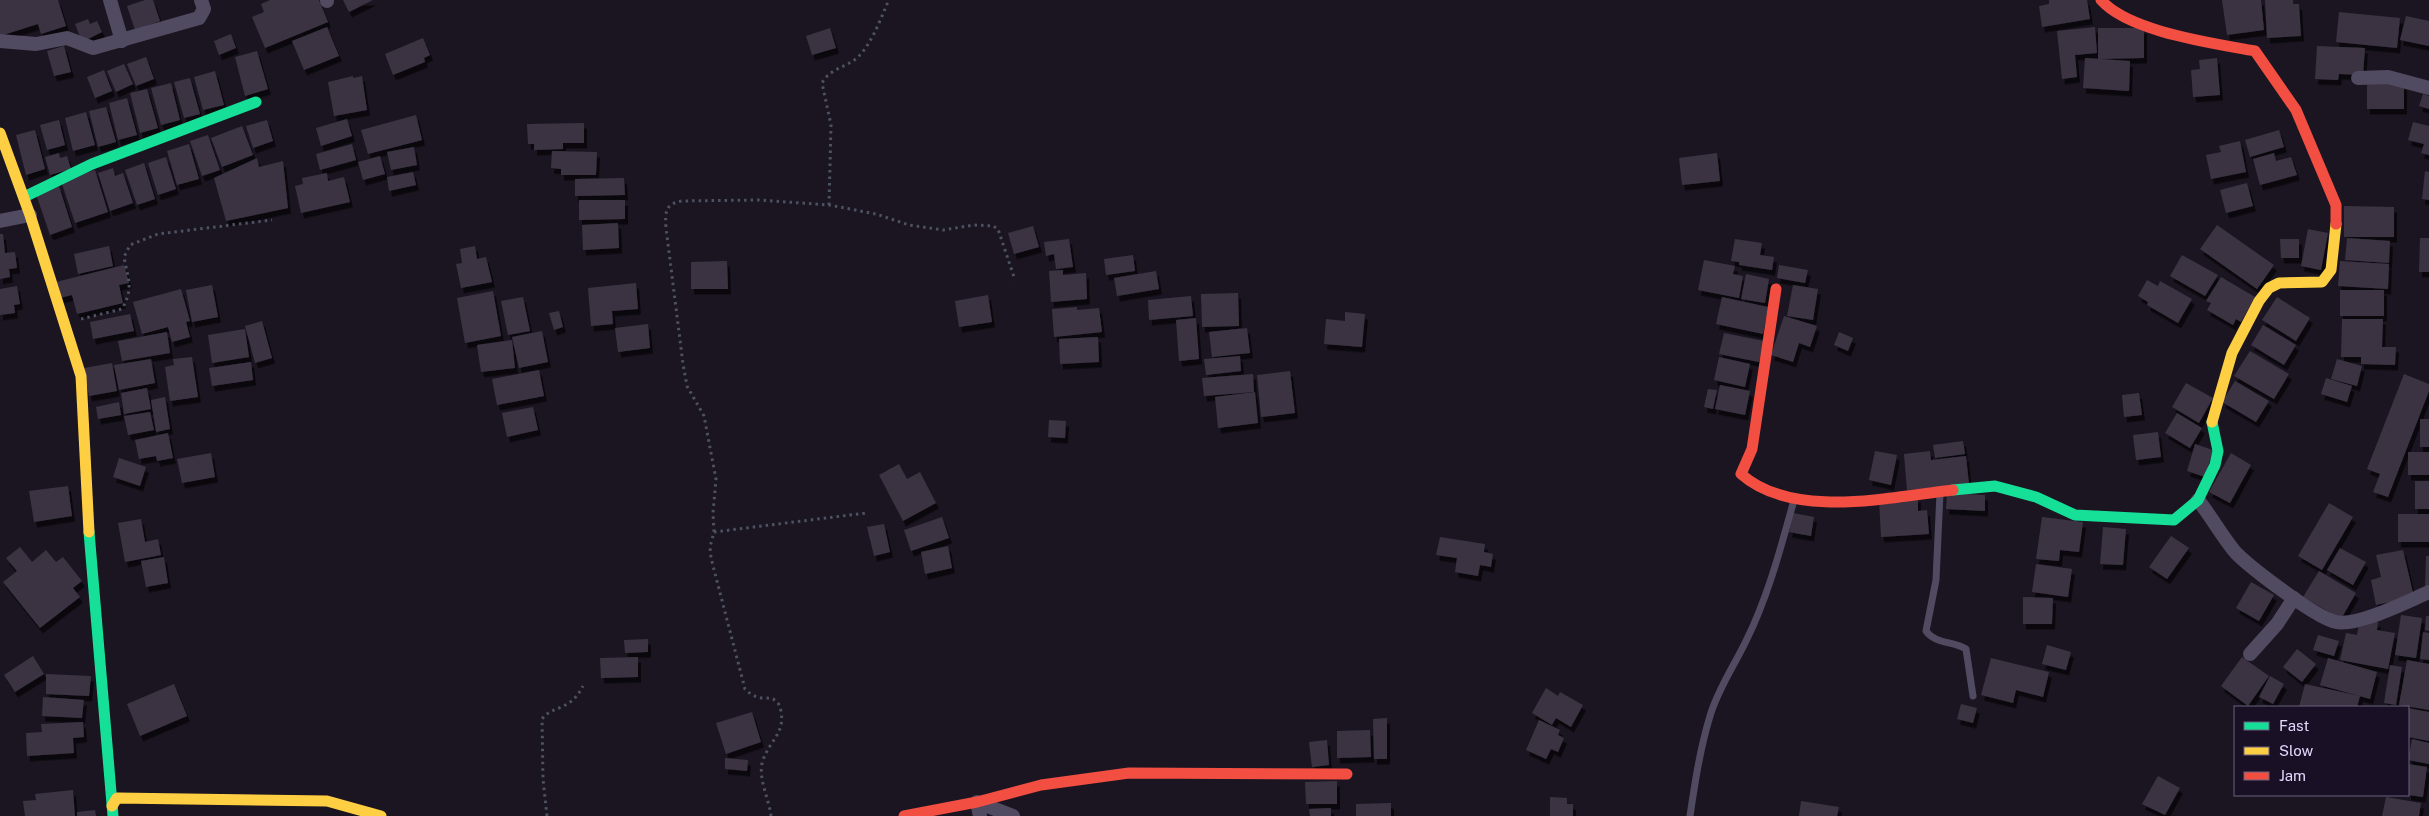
<svg xmlns="http://www.w3.org/2000/svg" width="2429" height="816" font-family="'Public Sans',sans-serif">
<style>
.building{fill:#3a3343;filter:url(#shadow)}
.lines{fill:none;stroke-linecap:round;stroke-linejoin:round}
.path{stroke:#4d5262;stroke-width:3;stroke-dasharray:2.5 4;stroke-linecap:butt}
.lane{stroke:#514b61;stroke-width:7}
.street{stroke:#514b61;stroke-width:14}
.fast{stroke:#16e098;stroke-width:11}
.slow{stroke:#ffcf43;stroke-width:11}
.jam{stroke:#f24e42;stroke-width:11}
</style>
<defs>
<filter id="shadow"><feDropShadow dx="3" dy="5.5" stdDeviation="0" flood-color="#0009"/></filter>
</defs>
<rect width="100%" height="100%" fill="#1a1521"/>
<g class="building">
<polygon points="0,0 58,0 66,26 41,34 38,24 0,36"/>
<polygon points="145,0 153,0 160,21 135,30 127,6"/>
<polygon points="270,0 319,0 328,22 265,48 252,17 264,12 261,4"/>
<polygon points="343,0 373,0 349,12"/>
<polygon points="2049,0 2087,0 2090,19 2042,27 2039,6 2049,4"/>
<polygon points="2222,0 2261,0 2264,30 2227,35"/>
<polygon points="2265,0 2293,0 2293,4 2299,4 2301,36 2267,38"/>
<polygon points="2339,12 2400,18 2397,48 2336,42"/>
<polygon points="2406,16 2429,21 2429,46 2400,40"/>
<polygon points="88,19 90,24 97,21 102,32 82,42 75,24"/>
<polygon points="327,27 339,56 304,70 292,41"/>
<polygon points="2095,27 2097,53 2075,55 2077,77 2062,79 2057,31"/>
<polygon points="830,28 836,48 812,55 806,36"/>
<polygon points="2098,28 2144,28 2144,58 2098,59"/>
<polygon points="231,34 236,48 219,55 214,41"/>
<polygon points="423,38 430,55 424,58 425,62 393,75 385,54"/>
<polygon points="64,46 71,72 54,76 47,51"/>
<polygon points="2317,46 2365,48 2363,75 2339,74 2338,80 2315,79"/>
<polygon points="257,51 268,89 245,96 235,57"/>
<polygon points="146,57 154,79 136,86 127,64"/>
<polygon points="2085,58 2130,61 2129,91 2083,88"/>
<polygon points="2217,58 2220,95 2193,97 2191,70 2200,69 2199,60"/>
<polygon points="124,64 133,84 116,92 107,71"/>
<polygon points="104,70 112,91 95,98 87,77"/>
<polygon points="215,71 224,105 203,110 194,77"/>
<polygon points="353,76 353,78 362,76 367,110 334,116 328,82"/>
<polygon points="190,78 200,114 184,118 174,82"/>
<polygon points="171,83 180,120 161,125 151,88"/>
<rect x="2367" y="84" width="37" height="25"/>
<polygon points="147,89 158,128 140,133 130,93"/>
<polygon points="2423,94 2429,96 2429,109 2419,106"/>
<polygon points="127,98 137,135 118,140 109,103"/>
<polygon points="106,107 116,142 98,147 89,111"/>
<polygon points="86,112 95,145 73,151 65,118"/>
<polygon points="416,115 422,140 368,154 361,130"/>
<polygon points="347,119 352,136 321,146 316,128"/>
<polygon points="59,120 65,145 47,150 40,125"/>
<polygon points="267,120 273,141 253,148 246,126"/>
<polygon points="2413,122 2429,126 2429,155 2421,153 2424,144 2408,140"/>
<polygon points="584,123 584,143 563,143 563,149 534,150 534,144 528,144 527,124"/>
<polygon points="242,126 253,155 222,167 211,138"/>
<polygon points="35,130 45,169 26,175 16,135"/>
<polygon points="2279,130 2284,147 2250,157 2245,140"/>
<polygon points="208,135 220,170 202,176 190,141"/>
<polygon points="2240,141 2246,172 2211,179 2206,155 2221,152 2219,146"/>
<polygon points="189,144 199,179 177,185 167,151"/>
<polygon points="352,144 356,160 320,170 316,154"/>
<polygon points="414,147 417,165 391,170 387,152"/>
<polygon points="552,151 597,152 596,175 561,175 561,169 551,168"/>
<polygon points="59,153 60,158 67,156 71,169 50,175 45,157"/>
<polygon points="1717,153 1720,181 1682,185 1679,158"/>
<polygon points="2274,153 2276,161 2291,157 2297,175 2260,185 2253,159"/>
<polygon points="380,156 385,174 363,180 358,162"/>
<polygon points="166,157 176,189 158,195 148,163"/>
<polygon points="257,158 259,167 283,161 288,208 226,221 214,178"/>
<polygon points="144,163 155,199 137,205 125,170"/>
<polygon points="113,168 115,176 123,173 133,203 110,211 98,173"/>
<polygon points="95,170 108,212 75,223 61,181"/>
<polygon points="2425,171 2429,172 2429,200 2422,199"/>
<polygon points="413,172 416,185 389,191 387,177"/>
<polygon points="327,173 328,181 344,177 350,202 301,213 295,186 303,184 302,178"/>
<polygon points="624,178 625,195 575,196 575,179"/>
<polygon points="2247,183 2253,206 2226,213 2220,190"/>
<polygon points="59,186 72,227 50,235 36,194"/>
<polygon points="579,200 625,200 625,219 579,220"/>
<polygon points="2344,206 2394,207 2394,237 2344,237"/>
<polygon points="618,223 619,248 583,250 582,225"/>
<polygon points="2217,225 2274,265 2257,289 2200,249"/>
<polygon points="1033,226 1039,247 1014,254 1008,233"/>
<polygon points="2308,229 2328,233 2321,270 2301,266"/>
<polygon points="0,234 3,234 5,253 15,252 17,268 9,269 10,277 0,279"/>
<polygon points="2347,238 2390,241 2389,263 2345,260"/>
<polygon points="2420,238 2429,238 2429,272 2419,272"/>
<polygon points="1069,239 1073,267 1056,269 1054,254 1046,256 1044,242"/>
<polygon points="1735,239 1762,243 1760,255 1774,257 1772,270 1739,265 1739,262 1731,261"/>
<polygon points="2280,239 2299,239 2299,258 2281,258"/>
<polygon points="109,246 113,266 78,274 74,254"/>
<polygon points="475,246 477,259 486,257 492,282 461,288 456,264 462,263 460,249"/>
<polygon points="1133,255 1135,271 1106,275 1104,259"/>
<polygon points="2182,255 2218,275 2205,296 2170,276"/>
<polygon points="1704,260 1735,266 1733,274 1743,276 1739,298 1698,290"/>
<polygon points="727,261 728,289 691,289 691,262"/>
<polygon points="2340,261 2389,264 2388,289 2338,286"/>
<polygon points="124,265 129,283 119,285 123,303 77,314 72,295 60,298 56,282"/>
<polygon points="1779,265 1808,270 1805,283 1777,278"/>
<polygon points="1063,270 1063,275 1086,273 1087,299 1051,302 1049,271"/>
<polygon points="1156,271 1159,289 1117,296 1114,278"/>
<polygon points="1746,274 1769,279 1765,303 1741,299"/>
<polygon points="2221,277 2255,297 2241,322 2236,319 2233,325 2207,310 2211,303 2206,301"/>
<polygon points="2147,280 2158,286 2160,281 2192,299 2178,323 2147,305 2148,302 2138,296"/>
<polygon points="636,283 638,309 612,311 613,324 591,326 588,288"/>
<polygon points="212,285 218,317 192,322 186,290"/>
<polygon points="1793,285 1818,289 1813,320 1787,316"/>
<polygon points="17,286 20,304 14,305 15,313 0,315 0,289"/>
<polygon points="181,289 190,321 186,322 190,337 172,342 168,327 142,334 133,302"/>
<rect x="2340" y="290" width="44" height="26"/>
<polygon points="493,291 501,336 465,343 457,298"/>
<polygon points="1238,293 1239,326 1202,327 1201,294"/>
<polygon points="988,295 992,322 959,327 955,301"/>
<polygon points="1191,296 1193,316 1149,320 1148,300"/>
<polygon points="523,297 530,331 508,335 501,301"/>
<polygon points="1722,297 1768,307 1763,334 1716,324"/>
<polygon points="2277,297 2310,318 2296,341 2262,320"/>
<polygon points="1077,307 1077,310 1099,308 1102,332 1054,337 1052,309"/>
<polygon points="559,311 563,327 554,330 549,313"/>
<polygon points="1345,312 1365,314 1362,347 1324,344 1326,319 1345,321"/>
<polygon points="130,314 134,331 93,339 90,322"/>
<polygon points="1784,316 1817,326 1810,347 1799,343 1793,362 1771,355"/>
<polygon points="1196,318 1199,359 1179,361 1176,320"/>
<polygon points="2342,319 2383,319 2382,347 2396,347 2395,365 2361,364 2361,357 2341,357"/>
<polygon points="262,321 272,358 255,363 245,326"/>
<polygon points="648,324 650,348 618,352 615,328"/>
<polygon points="2263,325 2296,345 2284,365 2251,345"/>
<polygon points="1247,328 1250,353 1212,357 1209,332"/>
<polygon points="245,329 249,357 212,363 208,335"/>
<polygon points="542,331 548,362 519,368 512,337"/>
<polygon points="167,332 170,353 122,361 118,341"/>
<polygon points="1839,332 1853,338 1848,351 1834,345"/>
<polygon points="1724,333 1764,341 1759,362 1719,354"/>
<polygon points="1098,337 1099,362 1060,364 1059,339"/>
<polygon points="512,340 515,368 481,372 477,345"/>
<polygon points="2250,351 2289,374 2274,399 2234,376"/>
<polygon points="1240,356 1241,371 1206,375 1204,359"/>
<polygon points="192,357 198,397 170,401 165,367 174,365 173,359"/>
<polygon points="1719,357 1750,364 1745,387 1714,380"/>
<polygon points="151,359 155,383 119,390 114,365"/>
<polygon points="2337,359 2362,366 2357,386 2331,379"/>
<polygon points="251,362 253,380 212,386 209,368"/>
<polygon points="112,363 117,391 89,396 84,368"/>
<polygon points="539,370 544,396 497,405 492,379"/>
<polygon points="1290,371 1295,413 1261,417 1257,375"/>
<polygon points="1253,374 1254,392 1204,396 1202,378"/>
<polygon points="2404,374 2429,384 2429,391 2388,497 2373,492 2380,474 2367,469"/>
<polygon points="2326,378 2352,386 2347,402 2321,394"/>
<polygon points="2235,381 2269,401 2256,422 2222,402"/>
<polygon points="2186,383 2213,398 2199,423 2172,407"/>
<polygon points="1720,385 1750,391 1745,415 1715,409"/>
<polygon points="147,388 151,409 124,414 121,393"/>
<polygon points="1708,389 1717,390 1713,409 1704,407"/>
<polygon points="1255,392 1258,423 1218,428 1215,397"/>
<polygon points="2139,393 2142,415 2124,417 2122,395"/>
<polygon points="165,397 170,429 156,432 151,400"/>
<polygon points="119,402 121,415 98,419 96,407"/>
<polygon points="533,407 538,430 507,437 502,413"/>
<polygon points="150,412 154,430 128,435 124,416"/>
<polygon points="2177,413 2202,428 2190,448 2165,433"/>
<rect x="2420" y="419" width="9" height="28"/>
<polygon points="1049,420 1066,421 1065,438 1048,437"/>
<polygon points="2158,432 2161,457 2136,460 2133,435"/>
<polygon points="168,433 173,458 157,461 156,456 139,459 135,440"/>
<polygon points="1963,441 1965,454 1935,458 1933,445"/>
<polygon points="2195,444 2213,450 2205,477 2187,471"/>
<polygon points="1875,451 1897,455 1891,485 1869,480"/>
<polygon points="1930,451 1931,460 1966,456 1969,484 1907,490 1904,454"/>
<rect x="2408" y="452" width="21" height="23"/>
<polygon points="211,453 215,477 182,483 177,459"/>
<polygon points="2231,453 2251,465 2230,503 2209,492"/>
<polygon points="119,458 146,467 140,486 113,477"/>
<polygon points="899,464 907,479 920,472 936,503 903,521 879,475"/>
<rect x="2415" y="481" width="14" height="28"/>
<polygon points="68,486 72,516 34,522 29,491"/>
<polygon points="1947,493 1985,495 1985,511 1946,509"/>
<polygon points="1918,497 1918,511 1927,510 1929,534 1881,537 1879,499"/>
<polygon points="2329,503 2353,517 2322,570 2298,556"/>
<polygon points="1793,513 1814,517 1811,536 1789,532"/>
<rect x="2398" y="514" width="31" height="28"/>
<polygon points="942,517 949,538 911,551 904,530"/>
<polygon points="2042,517 2083,522 2079,552 2060,550 2059,561 2036,559"/>
<polygon points="141,519 145,542 158,539 161,555 125,562 118,523"/>
<polygon points="884,524 890,552 874,556 867,527"/>
<polygon points="2103,527 2126,529 2123,565 2100,564"/>
<polygon points="2171,536 2189,548 2167,579 2149,567"/>
<polygon points="1440,537 1485,544 1484,552 1493,554 1491,567 1480,565 1478,576 1455,572 1457,558 1436,555"/>
<polygon points="948,546 952,568 925,574 921,552"/>
<polygon points="20,547 32,562 46,550 56,562 63,557 82,581 73,588 80,597 40,628 3,582 17,571 6,558"/>
<polygon points="2340,548 2366,562 2353,585 2327,570"/>
<polygon points="2403,550 2414,597 2376,605 2371,580 2381,577 2376,555"/>
<polygon points="2426,556 2429,556 2429,588 2425,588"/>
<polygon points="164,557 168,583 146,587 141,561"/>
<polygon points="2036,564 2072,569 2068,597 2032,592"/>
<polygon points="2319,571 2356,593 2341,619 2303,597"/>
<polygon points="2251,582 2274,595 2259,621 2236,608"/>
<polygon points="2023,597 2053,598 2052,624 2023,624"/>
<polygon points="2401,615 2422,618 2416,658 2395,655"/>
<polygon points="2426,616 2429,616 2429,631 2425,630"/>
<polygon points="2360,619 2378,622 2377,630 2395,633 2388,669 2340,660 2346,633 2357,635"/>
<polygon points="2423,632 2429,633 2429,660 2420,659"/>
<polygon points="2318,635 2339,641 2334,656 2313,650"/>
<polygon points="648,639 648,652 625,653 624,640"/>
<polygon points="2047,645 2071,652 2066,670 2042,664"/>
<polygon points="2297,649 2316,664 2302,682 2283,667"/>
<polygon points="33,656 44,674 15,692 4,675"/>
<polygon points="638,657 638,677 601,678 600,658"/>
<polygon points="2242,657 2269,676 2248,706 2221,686"/>
<polygon points="1991,658 2049,672 2043,697 2016,690 2013,703 1981,695"/>
<polygon points="2328,658 2377,672 2370,699 2320,685"/>
<polygon points="2407,660 2429,664 2429,710 2399,705"/>
<polygon points="2390,665 2402,667 2396,705 2384,703"/>
<polygon points="46,674 91,676 89,696 46,694"/>
<polygon points="2270,676 2284,684 2273,704 2259,697"/>
<polygon points="174,684 187,716 140,736 127,704"/>
<polygon points="2305,684 2360,696 2357,707 2299,707"/>
<polygon points="1546,688 1558,696 1560,692 1583,705 1571,727 1556,718 1552,725 1532,713"/>
<polygon points="43,697 84,700 82,718 42,716"/>
<polygon points="1961,704 1977,708 1973,723 1957,719"/>
<polygon points="2408,708 2429,712 2429,741 2408,737"/>
<polygon points="752,712 761,742 726,754 716,723"/>
<polygon points="1387,718 1387,759 1374,759 1373,719"/>
<polygon points="1539,720 1560,730 1558,735 1564,738 1558,752 1551,749 1546,759 1526,750"/>
<polygon points="83,722 84,737 73,738 74,753 27,756 26,733 42,732 41,724"/>
<polygon points="1370,730 1371,757 1337,758 1337,731"/>
<polygon points="2412,739 2429,743 2429,764 2408,760"/>
<polygon points="1327,740 1329,765 1312,767 1309,742"/>
<polygon points="725,758 748,760 747,771 725,769"/>
<polygon points="2408,764 2427,767 2423,797 2408,795"/>
<polygon points="2158,776 2180,788 2165,815 2142,804"/>
<polygon points="1337,781 1337,804 1306,804 1305,782"/>
<polygon points="73,790 75,816 25,816 23,801 36,800 35,794"/>
<polygon points="1550,797 1567,798 1567,804 1573,804 1573,816 1550,816"/>
<polygon points="2386,797 2421,803 2419,816 2382,816"/>
<polygon points="1801,801 1839,807 1837,816 1799,816"/>
<polygon points="1391,803 1391,816 1356,816 1356,804"/>
<polygon points="1331,808 1331,816 1310,816 1309,809"/>
<polygon points="95,810 96,816 77,816 77,812"/>
</g>
<g class="lines">
<g class="path">
<path d="M829 205 831 125 822 83C831 67 847 68 859 56 873 41 880 20 888 2"/>
<path d="M81 319 122 309C134 287 128 280 124 257L130 245 158 234 272 220"/>
<polyline points="714,532 866,513"/>
<path d="M547 816 543 779 542 719C552 705 570 712 583 686"/>
<path d="M771 816C769 798 757 777 763 760 770 740 785 734 781 711 780 707 779 703 776 701 768 694 760 704 745 689L711 558 710 547 714 532 713 513 716 479 704 416 687 386 683 364 666 228C665 212 665 204 682 201L759 200 829 205 876 214 909 225 943 230 974 225 993 226 998 229 1015 280"/>
</g>
<g class="lane">
<path d="M1940 493 1936 580 1926 631C1935 644 1953 641 1966 649L1973 696"/>
<path d="M1690 816C1695 782 1700 749 1710 716 1718 689 1734 666 1746 641 1768 597 1781 547 1794 500"/>
</g>
<g class="street">
<polyline points="110,0 122,41"/>
<polyline points="327,0 327,1"/>
<polyline points="0,41 36,44 67,38 93,48 199,18 204,9 201,0"/>
<polyline points="2358,78 2388,77 2429,88"/>
<polyline points="0,221 30,215"/>
<path d="M2198 500C2211 516 2223 538 2236 553 2251 568 2316 618 2336 622 2357 627 2408 601 2429 592"/>
<polyline points="2250,654 2277,624 2294,598"/>
<polyline points="980,816 977,802 1013,816"/>
</g>
<g class="fast">
<polyline points="24,197 92,164 256,102"/>
<polyline points="1953,490 1995,486 2036,497 2075,515 2174,520 2198,500 2215,465 2218,451 2212,422"/>
<polyline points="89,532 113,816"/>
</g>
<g class="slow">
<polyline points="0,133 30,215 81,376 89,532"/>
<polyline points="2212,422 2232,353 2259,301 2269,288 2279,283 2322,282 2331,270 2336,224"/>
<polyline points="112,806 117,798 327,801 381,816"/>
</g>
<g class="jam">
<path d="M2101 0C2129 32 2213 43 2255 51L2296 110 2336 205V224"/>
<path d="M1776 289 1752 449 1741 474C1793 520 1890 497 1953 490"/>
<polyline points="904,816 977,802 1041,785 1129,773 1347,774"/>
</g>
</g>
<rect x="2234" y="706" width="175" height="90" fill="#191026" stroke="#6a607c"/>
<rect x="2244" y="722" width="25" height="8" fill="#16e098" stroke="#6a607c"/>
<text x="2279" y="731" font-size="15" fill="#e4d7fd">Fast</text>
<rect x="2244" y="747" width="25" height="8" fill="#ffcf43" stroke="#6a607c"/>
<text x="2279" y="756" font-size="15" fill="#e4d7fd">Slow</text>
<rect x="2244" y="772" width="25" height="8" fill="#f24e42" stroke="#6a607c"/>
<text x="2279" y="781" font-size="15" fill="#e4d7fd">Jam</text>
</svg>
